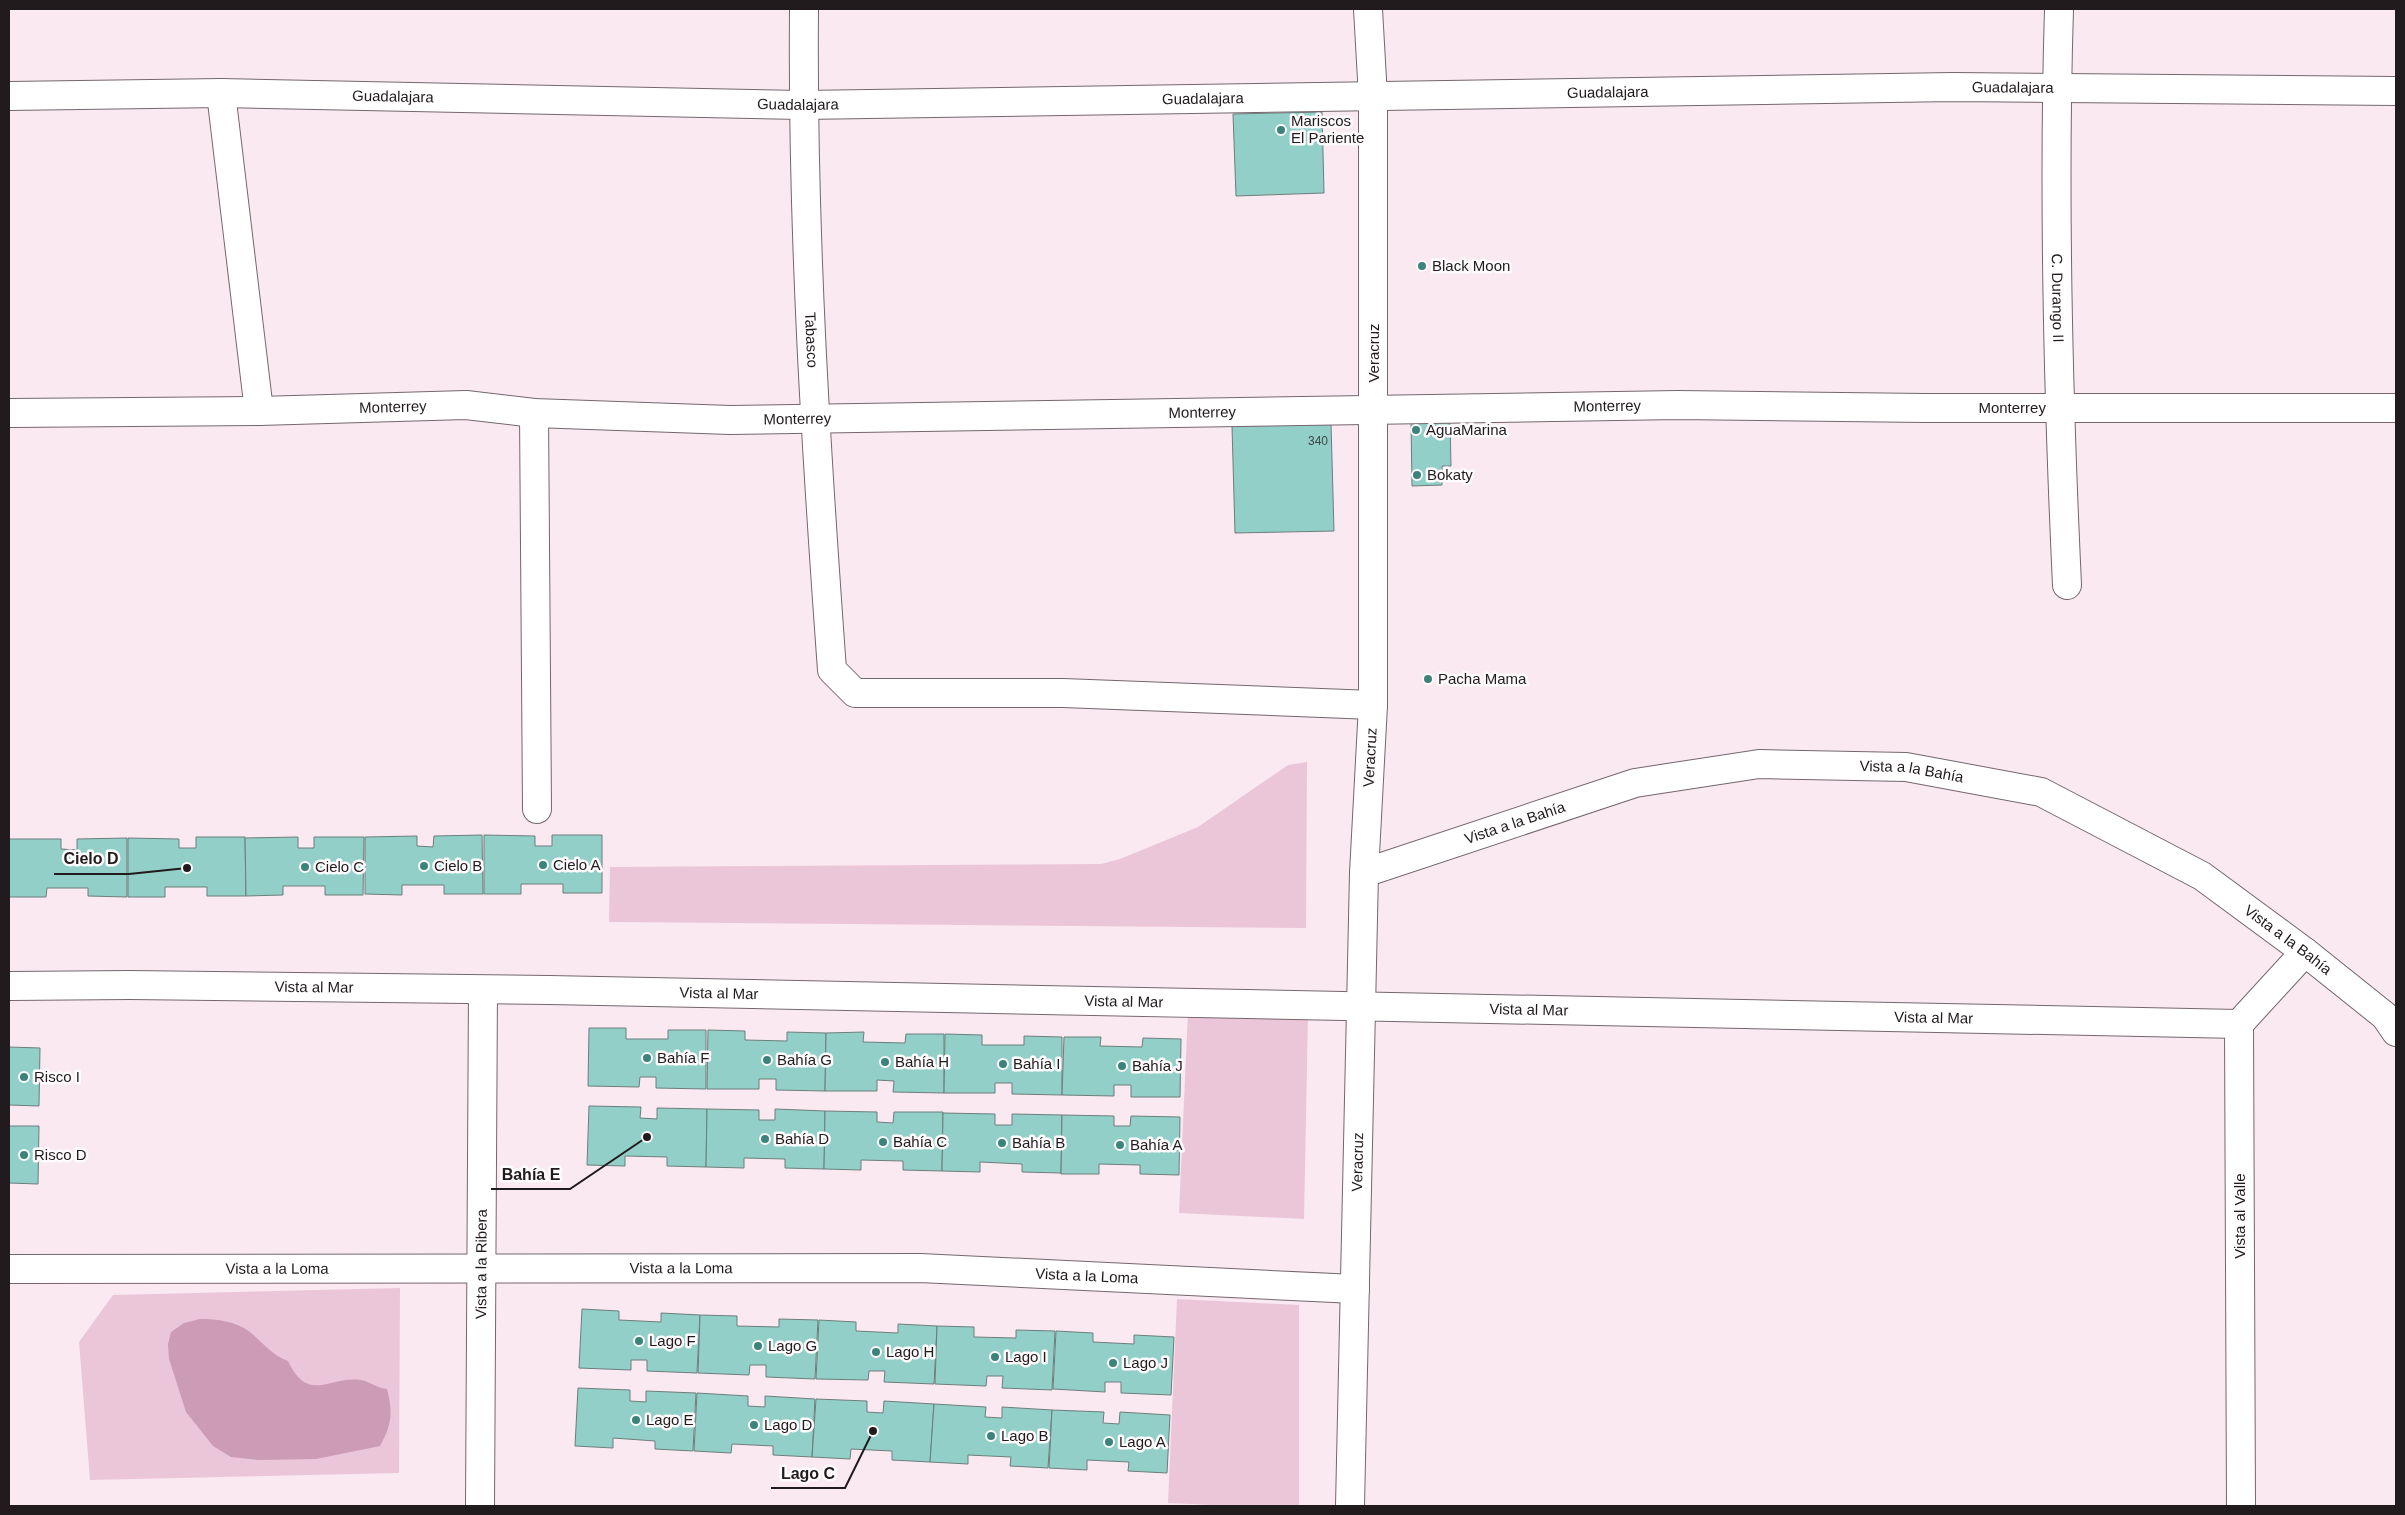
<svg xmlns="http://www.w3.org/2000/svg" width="2405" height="1515" font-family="Arial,sans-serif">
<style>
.green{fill:#ebc6d9}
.water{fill:#cb9cb4}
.building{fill:#92cfc8;stroke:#6c7e7c}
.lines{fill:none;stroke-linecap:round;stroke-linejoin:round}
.street-casing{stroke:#75666e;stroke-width:30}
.street{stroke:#fff;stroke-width:28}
.poi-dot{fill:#3c837c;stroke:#fefbfc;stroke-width:2}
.labels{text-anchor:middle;stroke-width:5;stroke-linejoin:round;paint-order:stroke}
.number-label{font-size:12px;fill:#3d4848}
.street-label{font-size:15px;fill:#211b1e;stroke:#fefbfc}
.poi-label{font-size:15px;fill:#211b1e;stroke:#fefbfc;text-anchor:start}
.leader{fill:none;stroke:#211b1e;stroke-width:2}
.callout-dot{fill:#211b1e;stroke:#fefbfc;stroke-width:2}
.callout-label{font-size:16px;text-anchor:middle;font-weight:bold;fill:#211b1e;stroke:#fefbfc;stroke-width:5;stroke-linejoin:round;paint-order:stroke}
</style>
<rect width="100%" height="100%" fill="#fae9f1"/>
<g class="green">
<polygon points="1307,762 1306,928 609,922 610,867 1101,864 1120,859 1198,827 1288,765"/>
<polygon points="1188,1012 1308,1015 1304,1219 1179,1213"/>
<polygon points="400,1288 399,1473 90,1480 79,1342 113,1295"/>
<polygon points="1177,1299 1299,1305 1299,1506 1234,1506 1168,1503"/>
</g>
<path class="water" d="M200 1319C218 1319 235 1321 250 1332 263 1343 272 1355 288 1361 310 1407 332 1372 365 1381 373 1384 378 1388 387 1389 393 1413 392 1424 380 1446L316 1459 258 1460 231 1457 213 1446 186 1412 169 1359 168 1344 171 1332 184 1323Z"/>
<g class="building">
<polygon points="1322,112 1324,193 1236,196 1233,114"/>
<polygon points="1450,422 1451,466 1442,466 1442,485 1412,486 1411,423"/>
<polygon points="1331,424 1334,531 1235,533 1232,426"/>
<polygon points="482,835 483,894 444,894 444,885 402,885 402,895 365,894 365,837 417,836 417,846 433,847 434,836"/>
<polygon points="484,835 535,836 535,846 552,846 552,835 602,835 602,893 563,893 563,884 521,884 521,894 484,894"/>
<polygon points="196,837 245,837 246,896 207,896 207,887 165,887 165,897 128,897 128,838 179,839 179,848 196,848"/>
<polygon points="298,837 298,848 314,848 314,837 364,837 363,895 325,895 325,886 283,886 283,895 246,896 245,838"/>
<polygon points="127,838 127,897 88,896 88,888 47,888 46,897 9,897 9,839 61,839 61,849 77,850 77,839"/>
<polygon points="589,1028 626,1028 626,1039 668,1039 668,1030 706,1030 706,1089 656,1088 656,1077 640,1077 639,1087 588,1086"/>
<polygon points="708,1030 745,1031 745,1040 787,1041 787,1032 826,1033 825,1091 776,1090 776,1079 759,1079 759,1089 707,1089"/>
<polygon points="864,1032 863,1042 905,1043 906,1034 944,1034 944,1093 893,1092 894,1081 877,1080 877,1091 825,1091 826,1033"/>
<polygon points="945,1034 982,1035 982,1045 1024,1045 1024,1036 1062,1037 1062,1095 1012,1094 1012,1083 995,1083 995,1093 944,1093"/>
<polygon points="1064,1037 1101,1037 1100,1046 1142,1047 1143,1038 1181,1039 1180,1097 1131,1097 1131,1085 1114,1085 1114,1096 1062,1095"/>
<polygon points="9,1047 40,1048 39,1106 9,1105"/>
<polygon points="589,1106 641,1107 640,1118 657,1119 657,1108 707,1109 706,1167 667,1166 667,1157 625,1156 625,1166 587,1165"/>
<polygon points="707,1109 759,1110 759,1120 775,1120 775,1109 825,1111 824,1169 785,1168 785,1159 744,1158 744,1168 706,1167"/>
<polygon points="825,1111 877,1112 877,1122 893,1123 894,1112 943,1112 942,1171 903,1170 903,1161 861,1160 861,1170 824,1169"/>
<polygon points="943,1113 995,1114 995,1125 1012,1125 1012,1114 1062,1115 1061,1173 1022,1172 1022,1164 980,1162 980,1172 942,1171"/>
<polygon points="1062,1115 1114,1116 1114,1126 1130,1126 1131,1116 1180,1117 1179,1175 1140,1174 1140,1165 1099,1164 1099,1174 1061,1174"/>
<polygon points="9,1126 39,1126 38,1184 9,1183"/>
<polygon points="582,1309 619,1311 619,1320 661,1322 661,1313 700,1315 697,1373 647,1371 647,1360 631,1360 631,1370 579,1368"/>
<polygon points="700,1315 737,1316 737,1326 779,1327 779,1319 818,1320 815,1379 766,1377 766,1365 750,1365 749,1375 698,1373"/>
<polygon points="819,1320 856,1322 856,1331 898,1333 898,1324 937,1326 934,1384 884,1382 885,1371 869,1371 868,1380 816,1379"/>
<polygon points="937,1326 974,1327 974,1337 1016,1338 1016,1330 1055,1331 1052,1390 1002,1388 1003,1376 987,1376 986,1386 935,1384"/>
<polygon points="1056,1331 1093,1333 1093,1342 1134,1344 1134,1335 1174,1337 1171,1395 1121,1393 1121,1382 1105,1382 1105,1392 1053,1389"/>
<polygon points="578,1388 630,1390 630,1401 646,1402 646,1391 696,1393 693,1451 655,1449 655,1441 613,1438 613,1448 575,1446"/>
<polygon points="697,1393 748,1396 748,1406 765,1407 765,1396 815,1399 812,1457 773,1455 773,1446 732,1444 731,1453 694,1451"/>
<polygon points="816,1399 867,1401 867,1412 883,1413 884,1401 934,1404 930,1462 892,1460 892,1451 851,1449 850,1459 812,1457"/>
<polygon points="934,1404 986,1407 985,1417 1002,1418 1002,1407 1052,1410 1048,1468 1010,1466 1011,1457 968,1455 968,1464 930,1462"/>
<polygon points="1052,1410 1104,1412 1103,1423 1119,1424 1120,1412 1170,1415 1167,1473 1128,1471 1129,1462 1087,1460 1087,1470 1049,1468"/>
</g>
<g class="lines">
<defs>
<g id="street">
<path id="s1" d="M804 9C802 230 816 450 832 670L855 693H1063L1373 705"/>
<path id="s2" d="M2059 9C2053 201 2058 393 2067 585"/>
<polyline points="221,93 259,411"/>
<path id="s3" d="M9 96 221 93 803 105 1953 87 2396 91"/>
<path id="s4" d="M9 413 259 411 466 405 534 413 730 420 1678 405 1925 408H2396"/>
<polyline points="534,413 537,809"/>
<path id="s5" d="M1364 873 1635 783 1759 764 1906 767 2041 792 2202 876 2305 952 2385 1016 2396 1032"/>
<path id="s6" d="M9 986 130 985 549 990 2239 1024"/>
<path id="s7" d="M9 1269 920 1268 1355 1289"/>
<path id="s8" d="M480 1506 483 990"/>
<path id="s9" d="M1350 1506 1364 873 1373 705V97L1368 9"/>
<polyline points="2241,1506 2239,1024 2305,952"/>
</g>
</defs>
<use href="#street" class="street-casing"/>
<use href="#street" class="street"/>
</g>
<g class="poi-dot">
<circle cx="1281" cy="130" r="5"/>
<circle cx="1422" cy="266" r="5"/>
<circle cx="1416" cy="430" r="5"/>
<circle cx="1417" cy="475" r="5"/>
<circle cx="1428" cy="679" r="5"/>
<circle cx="543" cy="865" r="5"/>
<circle cx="424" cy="866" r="5"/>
<circle cx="305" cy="867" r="5"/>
<circle cx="647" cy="1058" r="5"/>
<circle cx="767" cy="1060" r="5"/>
<circle cx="885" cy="1062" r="5"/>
<circle cx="1003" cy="1064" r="5"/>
<circle cx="1122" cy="1066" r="5"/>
<circle cx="24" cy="1077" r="5"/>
<circle cx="765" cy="1139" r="5"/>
<circle cx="883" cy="1142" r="5"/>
<circle cx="1002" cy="1143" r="5"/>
<circle cx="1120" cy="1145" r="5"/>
<circle cx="24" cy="1155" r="5"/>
<circle cx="639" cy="1341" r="5"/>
<circle cx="758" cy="1346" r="5"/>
<circle cx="876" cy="1352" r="5"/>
<circle cx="995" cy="1357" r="5"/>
<circle cx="1113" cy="1363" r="5"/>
<circle cx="636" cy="1420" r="5"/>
<circle cx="754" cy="1425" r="5"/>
<circle cx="991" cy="1436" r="5"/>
<circle cx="1109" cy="1442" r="5"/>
</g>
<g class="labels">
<g class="number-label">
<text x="1318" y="445">340</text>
</g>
<g class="street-label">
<text dy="5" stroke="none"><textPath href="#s3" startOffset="2004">Guadalajara</textPath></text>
<text dy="5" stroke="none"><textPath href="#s3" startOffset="1599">Guadalajara</textPath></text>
<text dy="5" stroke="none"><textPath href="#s3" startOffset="384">Guadalajara</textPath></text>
<text dy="5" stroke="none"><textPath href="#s3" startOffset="1194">Guadalajara</textPath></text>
<text dy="5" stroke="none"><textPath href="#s3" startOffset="789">Guadalajara</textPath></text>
<text dy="5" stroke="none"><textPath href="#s2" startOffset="289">C. Durango II</textPath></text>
<text dy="5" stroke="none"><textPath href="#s1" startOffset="331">Tabasco</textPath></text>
<text transform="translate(1374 353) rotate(-90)" y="5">Veracruz</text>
<text dy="5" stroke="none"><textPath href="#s4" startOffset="1599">Monterrey</textPath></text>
<text dy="5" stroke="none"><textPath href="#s4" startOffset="384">Monterrey</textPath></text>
<text dy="5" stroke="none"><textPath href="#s4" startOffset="2004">Monterrey</textPath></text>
<text dy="5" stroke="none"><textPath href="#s4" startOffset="1194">Monterrey</textPath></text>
<text dy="5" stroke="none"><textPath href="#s4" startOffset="789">Monterrey</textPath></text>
<text dy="5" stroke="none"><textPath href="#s9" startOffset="749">Veracruz</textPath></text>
<text dy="5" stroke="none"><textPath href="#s5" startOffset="564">Vista a la Bahía</textPath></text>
<text dy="5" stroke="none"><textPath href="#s5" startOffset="159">Vista a la Bahía</textPath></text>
<text dy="5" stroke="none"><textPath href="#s5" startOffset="984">Vista a la Bahía</textPath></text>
<text dy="5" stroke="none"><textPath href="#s6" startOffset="305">Vista al Mar</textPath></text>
<text dy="5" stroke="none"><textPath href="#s6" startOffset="710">Vista al Mar</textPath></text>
<text dy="5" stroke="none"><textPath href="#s6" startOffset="1115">Vista al Mar</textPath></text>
<text dy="5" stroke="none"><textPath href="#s6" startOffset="1520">Vista al Mar</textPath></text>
<text dy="5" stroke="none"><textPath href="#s6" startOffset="1925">Vista al Mar</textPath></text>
<text dy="5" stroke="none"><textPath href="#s9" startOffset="344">Veracruz</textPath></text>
<text transform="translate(2240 1216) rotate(-90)" y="5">Vista al Valle</text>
<text dy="5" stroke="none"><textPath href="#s8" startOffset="242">Vista a la Ribera</textPath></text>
<text dy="5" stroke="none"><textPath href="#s7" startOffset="672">Vista a la Loma</textPath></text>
<text dy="5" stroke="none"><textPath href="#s7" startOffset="268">Vista a la Loma</textPath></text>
<text dy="5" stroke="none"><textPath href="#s7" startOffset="1078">Vista a la Loma</textPath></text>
</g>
<g class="poi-label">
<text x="1291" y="126">Mariscos<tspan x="1291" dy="17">El Pariente</tspan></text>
<text x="1432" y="271">Black Moon</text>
<text x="1426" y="435">AguaMarina</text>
<text x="1427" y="480">Bokaty</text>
<text x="1438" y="684">Pacha Mama</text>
<text x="553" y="870">Cielo A</text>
<text x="434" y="871">Cielo B</text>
<text x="315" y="872">Cielo C</text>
<text x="657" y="1063">Bahía F</text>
<text x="777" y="1065">Bahía G</text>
<text x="895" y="1067">Bahía H</text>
<text x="1013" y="1069">Bahía I</text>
<text x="1132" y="1071">Bahía J</text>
<text x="34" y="1082">Risco I</text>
<text x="775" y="1144">Bahía D</text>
<text x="893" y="1147">Bahía C</text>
<text x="1012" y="1148">Bahía B</text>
<text x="1130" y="1150">Bahía A</text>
<text x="34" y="1160">Risco D</text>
<text x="649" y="1346">Lago F</text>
<text x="768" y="1351">Lago G</text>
<text x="886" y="1357">Lago H</text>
<text x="1005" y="1362">Lago I</text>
<text x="1123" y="1368">Lago J</text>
<text x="646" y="1425">Lago E</text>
<text x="764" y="1430">Lago D</text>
<text x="1001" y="1441">Lago B</text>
<text x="1119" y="1447">Lago A</text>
</g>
</g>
<path class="leader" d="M187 868L129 874H54M647 1137L570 1189H491M873 1431L845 1488H771"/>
<g class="callout-dot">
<circle cx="187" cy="868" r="5"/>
<circle cx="647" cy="1137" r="5"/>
<circle cx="873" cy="1431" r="5"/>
</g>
<g class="callout-label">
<text x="91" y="864">Cielo D</text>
<text x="531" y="1180">Bahía E</text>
<text x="808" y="1479">Lago C</text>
</g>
<rect width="2405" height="1515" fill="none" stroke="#211b1e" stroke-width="20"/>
</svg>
